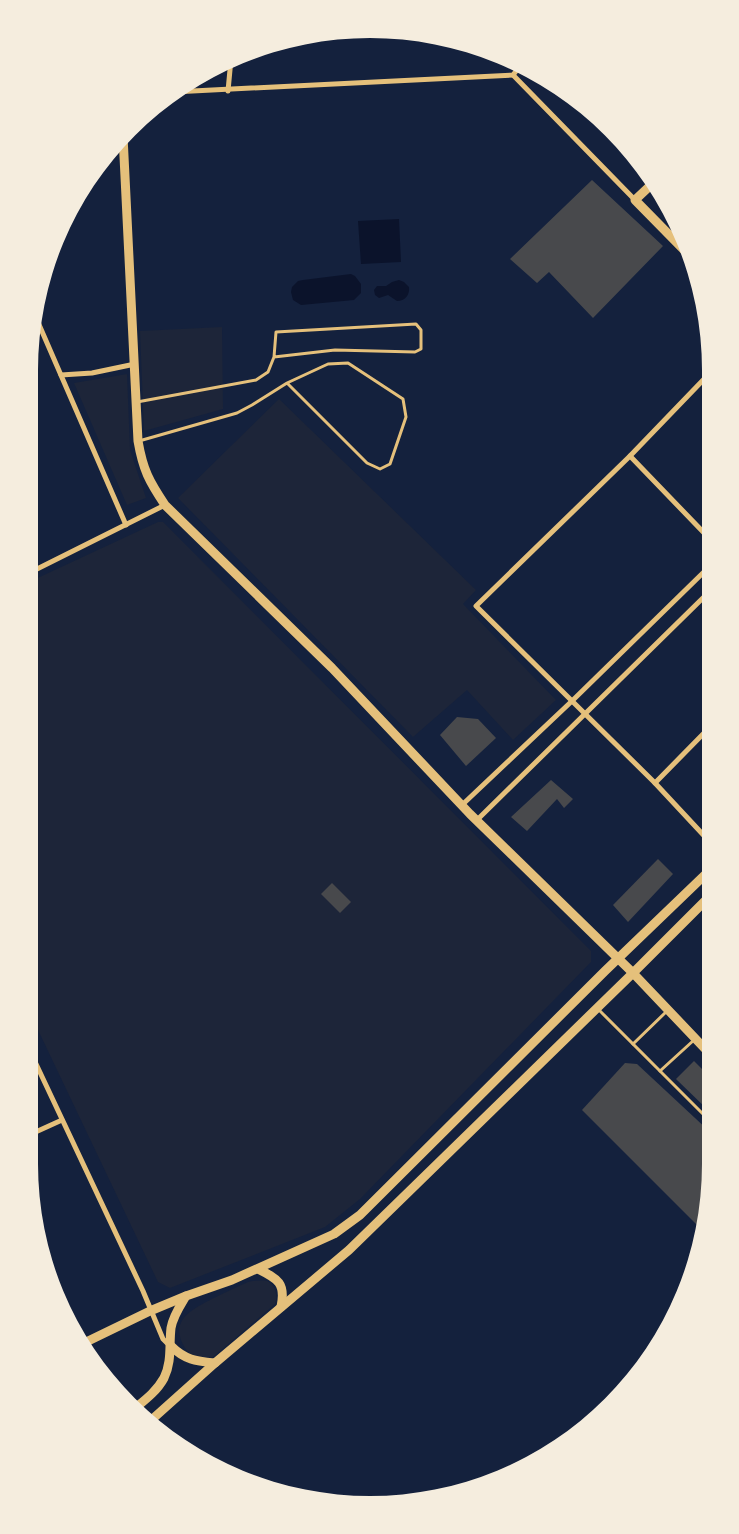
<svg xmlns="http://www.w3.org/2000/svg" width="739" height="1534" font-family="Helvetica,sans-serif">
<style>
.green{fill:#1d2539}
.water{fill:#0b132b}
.building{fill:#48494c}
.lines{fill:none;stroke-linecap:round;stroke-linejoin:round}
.service{stroke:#e5c07b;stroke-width:3}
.minor{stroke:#e5c07b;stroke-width:5}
.tertiary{stroke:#e5c07b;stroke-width:9}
.secondary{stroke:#e5c07b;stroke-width:9}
</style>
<rect width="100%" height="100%" fill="#14213d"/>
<g class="green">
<polygon points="222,327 223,409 144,431 140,331"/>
<polygon points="127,374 130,450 146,498 127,505 74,383"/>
<polygon points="279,399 476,590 463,604 556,700 513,740 467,690 413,737 178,498"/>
<polygon points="158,522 163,522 591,951 591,962 360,1199 325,1227 170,1288 158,1282 29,1011 29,582"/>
<path d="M253 1281C257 1281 263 1280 267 1281 276 1285 278 1296 275 1304L213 1357C202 1359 191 1357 185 1348 167 1319 195 1308 216 1297 226 1292 237 1287 248 1282Z"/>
</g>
<g class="water">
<polygon points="399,219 401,262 361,264 358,221"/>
<polygon points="351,274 355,276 361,284 361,293 354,300 301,305 293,300 291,292 292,287 298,281 303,280"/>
<path d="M399 280 404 282 409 287C410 295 405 301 397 301L388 295 379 298 375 295 374 290 377 286H386L392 282Z"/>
</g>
<g class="building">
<polygon points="592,180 663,246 593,318 549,272 537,283 510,259"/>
<polygon points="457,717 478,719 496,738 466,766 440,735"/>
<polygon points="551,780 573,799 564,808 557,799 527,831 511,817"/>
<polygon points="658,859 673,874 628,922 613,905"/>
<polygon points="332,883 351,902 340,913 321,894"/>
<polygon points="694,1061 710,1077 710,1112 676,1079"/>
<polygon points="625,1063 637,1064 710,1132 710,1165 706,1211 699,1227 582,1110"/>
</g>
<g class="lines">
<g class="service">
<polyline points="137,402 256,380 268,372 274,357 276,332 416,324 421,330 421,349 415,352 335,350 274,357"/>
<polyline points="139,441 237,413 252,405 287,383 328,364 348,363 403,399 406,417 390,464 380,469 367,463 287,383"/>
<polyline points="598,1009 707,1118"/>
<polyline points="633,1044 667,1011"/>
<polyline points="660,1071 694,1040"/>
</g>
<g class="minor">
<polyline points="513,75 635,200"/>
<polyline points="228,91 231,59"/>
<polyline points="173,92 513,75 520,66"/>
<polyline points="34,313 126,525"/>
<polyline points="61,375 92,373 135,364"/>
<polyline points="707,376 630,456 476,606 655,783 709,841"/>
<polyline points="630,456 708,537"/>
<polyline points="29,573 165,505"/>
<polyline points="655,783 709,728"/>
<polyline points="462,805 572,701 708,568"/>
<polyline points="477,820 708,593"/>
<polyline points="29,1049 143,1291 163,1339 170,1346"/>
<polyline points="29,1135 62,1120"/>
<polyline points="653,1354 700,1245"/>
</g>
<g class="tertiary">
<polyline points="633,973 710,1054"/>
<polyline points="84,1343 150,1311 186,1296"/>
</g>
<g class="secondary">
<path d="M123 136 138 441C143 470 149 481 165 505L332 668 470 814 633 973"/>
<polyline points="652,184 635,200 688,254"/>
<path d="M258 1269C278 1279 286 1283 281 1307"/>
<path d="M171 1346C185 1360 196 1361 215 1363"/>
<path d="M134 1409C145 1400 157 1391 164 1378 172 1362 169 1345 171 1328 173 1316 180 1306 186 1296L232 1280 334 1234 360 1215 605 971 709 871"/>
<polyline points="148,1423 215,1363 349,1250 633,973 709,897"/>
</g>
</g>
<path d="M0 0H739V1534H0ZM370 38H370A332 332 0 0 1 702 370V1164A332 332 0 0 1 370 1496H370A332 332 0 0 1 38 1164V370A332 332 0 0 1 370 38Z" fill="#f5edde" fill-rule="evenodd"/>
</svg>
